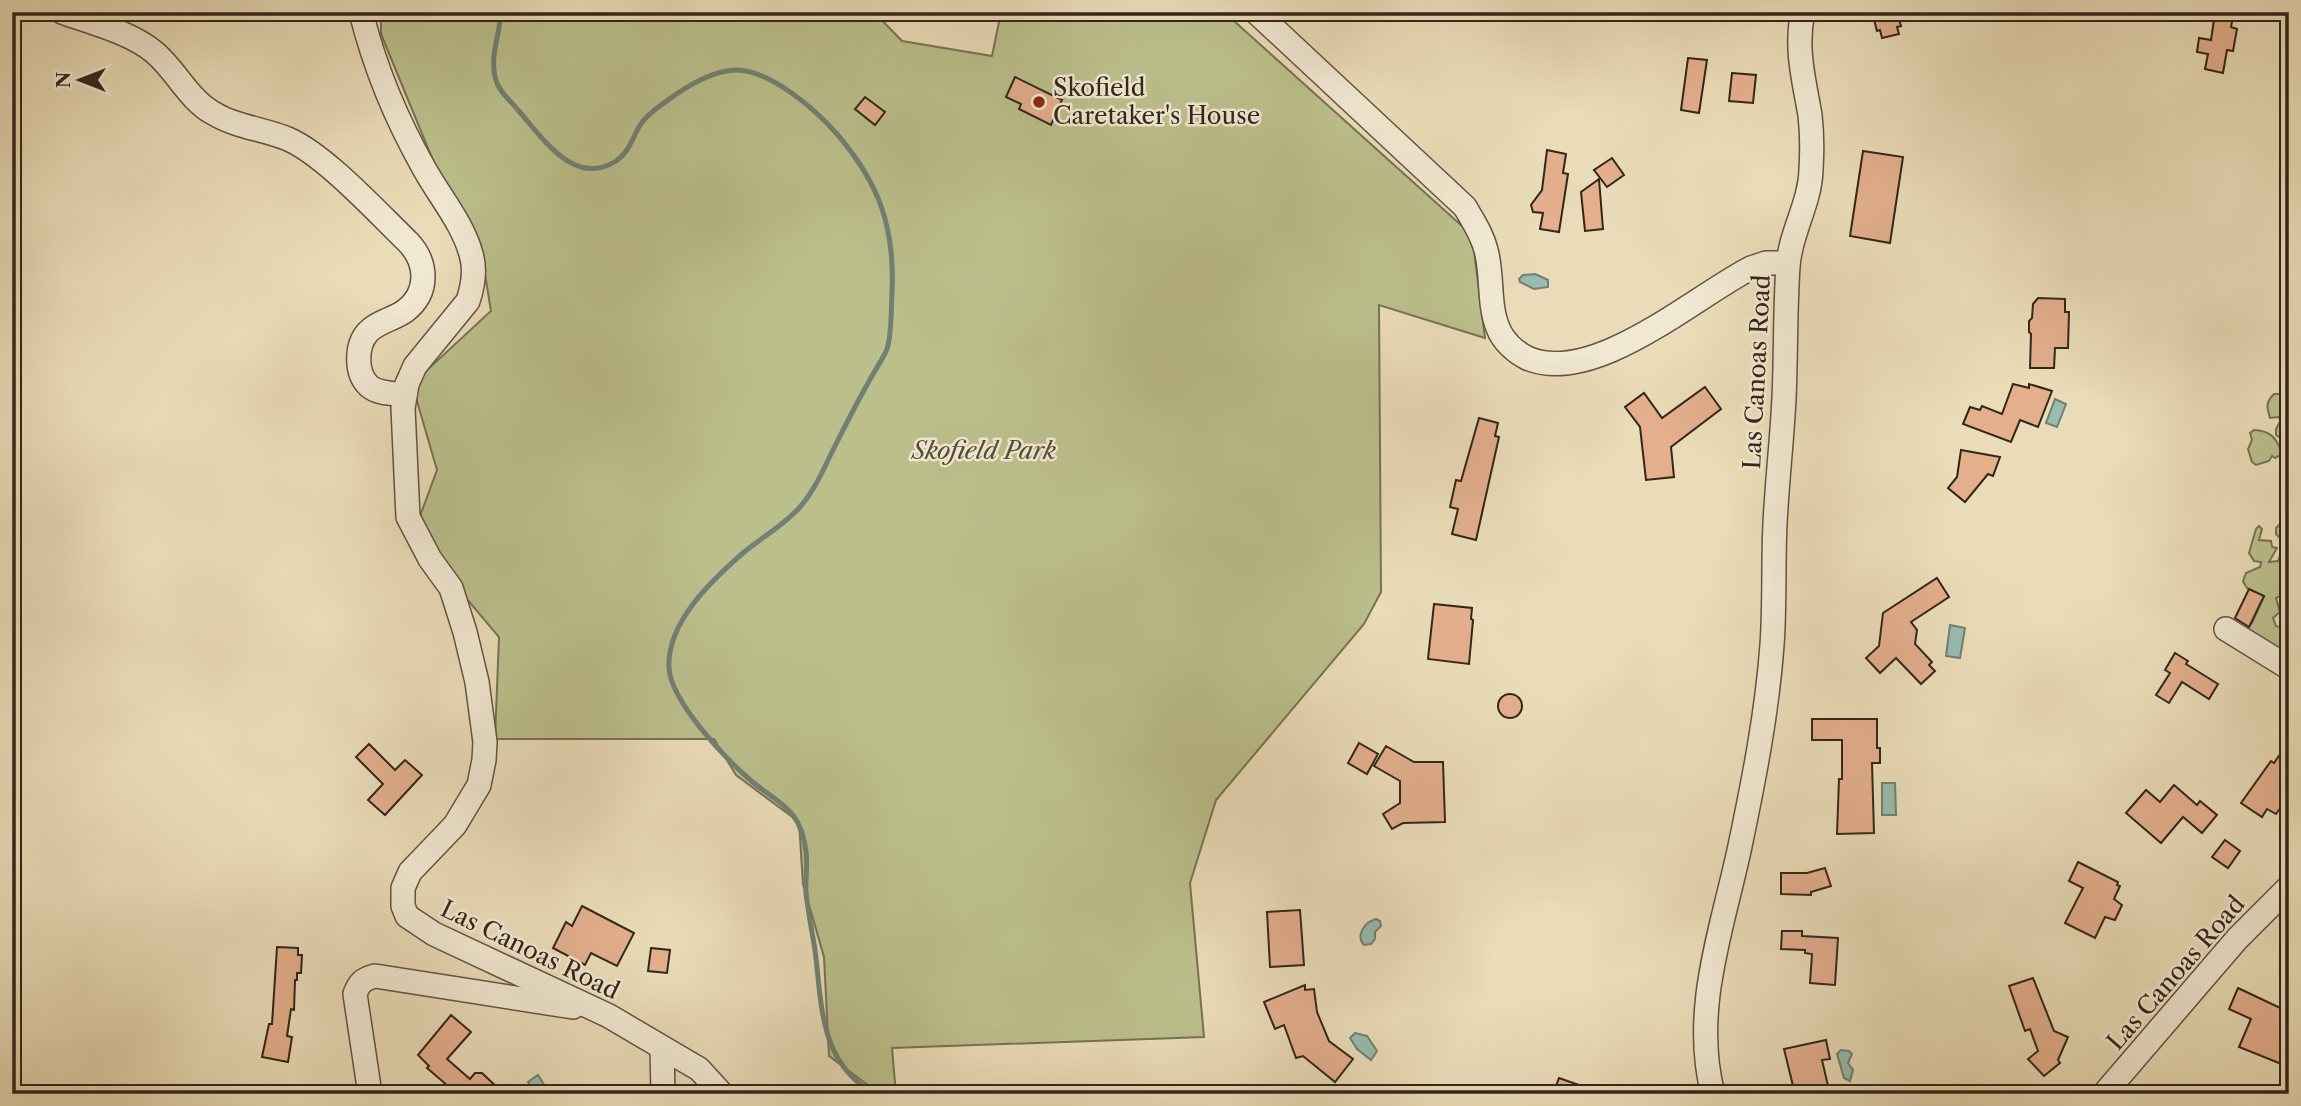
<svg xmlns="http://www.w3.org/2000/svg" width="2301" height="1106" font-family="'Libre Caslon Text',serif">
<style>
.green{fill:#bbbf8c;stroke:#777254;stroke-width:2}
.water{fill:#98bcaf;stroke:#708074;stroke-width:2}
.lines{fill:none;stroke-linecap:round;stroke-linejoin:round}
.stream{stroke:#708074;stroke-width:5}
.building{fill:#e3af8d;stroke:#33251b;stroke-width:2}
.minor-casing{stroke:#615342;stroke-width:26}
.minor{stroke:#f1e8d1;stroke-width:23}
.poi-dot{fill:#8f2418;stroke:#f1e8d1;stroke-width:2.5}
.labels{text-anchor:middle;stroke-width:5;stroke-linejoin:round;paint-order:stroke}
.poi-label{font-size:24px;fill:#33251b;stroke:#f1e8d1;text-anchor:start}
.street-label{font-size:24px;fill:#33251b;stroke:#f1e8d1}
.park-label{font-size:24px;font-style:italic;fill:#554c37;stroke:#f1e8d1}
</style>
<rect width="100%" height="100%" fill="#eadcb8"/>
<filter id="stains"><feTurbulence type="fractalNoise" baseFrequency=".00286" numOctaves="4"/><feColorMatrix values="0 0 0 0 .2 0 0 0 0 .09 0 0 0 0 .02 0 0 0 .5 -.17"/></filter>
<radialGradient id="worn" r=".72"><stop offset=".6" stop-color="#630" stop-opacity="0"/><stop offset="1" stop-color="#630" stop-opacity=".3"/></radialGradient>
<g class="green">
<polygon points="381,12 874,12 902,41 992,56 1001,12 1224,12 1472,235 1485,338 1379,305 1381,592 1364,624 1216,800 1190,883 1204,1037 892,1048 896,1094 880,1094 829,1056 824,957 803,884 799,822 736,775 714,739 495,739 499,637 413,535 437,470 412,384 491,311 484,268 455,214 381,34"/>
<path d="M2289 385V438L2282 439 2276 435V429L2281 420 2278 417 2270 418C2267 407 2265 403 2274 394H2287L2286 387Z"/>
<path d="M2254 430C2269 431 2275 436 2281 450L2280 455 2275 458 2272 456 2269 461 2256 465 2252 462 2248 449 2252 440 2250 433Z"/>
<polygon points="2280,524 2289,524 2289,540 2281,539 2276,534 2276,528"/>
<path d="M2259 526 2262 529 2259 540 2271 541 2272 547 2277 548 2269 562 2278 561 2284 545 2289 547V591L2276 598 2280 612 2273 618 2276 626 2289 630V659L2246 629 2252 623 2264 597C2253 594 2248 592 2243 581L2246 573 2260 567 2261 562 2254 561 2249 553 2256 529Z"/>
</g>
<g class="water">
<polygon points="1535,274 1548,280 1548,287 1534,289 1520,282 1519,279 1523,275"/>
<polygon points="2055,399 2066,404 2057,427 2046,423"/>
<polygon points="1950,625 1965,628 1960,658 1946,656"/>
<polygon points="1882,783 1895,783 1896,815 1882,815"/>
<path d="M1376 919 1380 921 1381 926 1375 932V939L1371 944 1364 945C1355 935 1365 922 1376 919Z"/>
<polygon points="1355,1033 1367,1036 1377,1051 1371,1060 1357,1049 1350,1038"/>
<polygon points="1841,1050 1849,1051 1852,1054 1848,1063 1853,1070 1850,1081 1844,1078 1837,1054"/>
<polygon points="538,1075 550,1094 536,1094 528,1082"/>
</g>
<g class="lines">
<path class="stream" d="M501 12C500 34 490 55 495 77 498 91 510 100 518 110 542 137 574 188 616 161 632 150 632 135 643 121 651 111 664 103 675 95 691 84 715 71 735 70 769 69 815 109 837 134 879 183 895 227 892 292 891 307 892 334 887 349 882 361 873 373 867 385 855 406 844 428 833 450 823 470 815 490 800 507 783 526 762 537 743 553 712 580 667 622 669 667 670 700 723 756 748 778 777 804 801 806 806 852 808 865 805 879 806 893 808 912 812 931 815 950 822 1005 819 1063 875 1094"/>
</g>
<g class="building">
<polygon points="1872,12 1897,12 1901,26 1897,27 1899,34 1882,38 1880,30 1877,31"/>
<polygon points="2215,13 2233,17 2231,27 2237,29 2233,51 2227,50 2223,73 2205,69 2208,54 2197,52 2199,38 2211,40"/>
<polygon points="1688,58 1707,60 1699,113 1681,110"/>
<polygon points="1732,73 1756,75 1753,103 1729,101"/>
<polygon points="1015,77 1062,100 1051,125 1019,109 1021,104 1006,97"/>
<polygon points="865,97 885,112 875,125 855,109"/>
<polygon points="1547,150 1566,154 1563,173 1568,174 1559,232 1540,229 1543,213 1533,212 1531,205 1542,190"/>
<polygon points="1863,151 1903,157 1890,243 1850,236"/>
<polygon points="1612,158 1624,175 1607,187 1594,170"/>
<polygon points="1599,179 1603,229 1585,231 1581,192"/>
<polygon points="2038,298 2065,299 2065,312 2069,312 2068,348 2055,348 2054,368 2030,368 2031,334 2029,332 2029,321 2032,318 2033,304"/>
<polygon points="2013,384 2029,388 2029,384 2052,391 2038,427 2020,420 2011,442 1963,424 1970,407 1980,410 1982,406 2002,414"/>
<polygon points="1705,387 1721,409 1671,447 1674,477 1646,480 1640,427 1625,407 1644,393 1662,418"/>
<polygon points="1479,418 1498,423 1495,436 1499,437 1476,540 1452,534 1458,509 1450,507 1456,480 1461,481"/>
<polygon points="1961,450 2000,457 1993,476 1988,474 1965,502 1948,488 1957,477"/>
<polygon points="1937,578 1949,597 1911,622 1917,630 1915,644 1932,662 1929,665 1935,671 1921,684 1896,658 1880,673 1866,658 1879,646 1883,613"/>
<polygon points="2249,589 2264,596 2249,627 2235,618"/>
<polygon points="1434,604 1472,608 1471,619 1473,620 1469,664 1428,659"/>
<polygon points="2175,653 2188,661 2186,664 2218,684 2209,699 2182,682 2169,703 2156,695 2170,673 2165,670"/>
<circle cx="1510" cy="706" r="12"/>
<polygon points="1812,719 1877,719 1877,748 1880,748 1880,763 1872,763 1874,833 1837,834 1839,779 1842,779 1842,740 1812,740"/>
<polygon points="2289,741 2289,796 2276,814 2267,809 2262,817 2241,803 2271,761 2274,763"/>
<polygon points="1359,743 1378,754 1367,774 1348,763"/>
<polygon points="369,744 395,770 405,760 422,775 385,815 368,800 383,784 356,757"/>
<polygon points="1386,746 1414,762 1443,762 1445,822 1403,823 1392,829 1383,814 1400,803 1400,781 1374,766"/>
<polygon points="2174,785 2197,805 2200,801 2217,815 2202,833 2183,817 2161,843 2126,813 2146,790 2160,802"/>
<polygon points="2225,840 2240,851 2228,868 2212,857"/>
<polygon points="2078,862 2118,882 2117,885 2120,886 2114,899 2122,905 2115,920 2105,917 2095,938 2065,923 2083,888 2069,881"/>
<polygon points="1825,868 1831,886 1811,892 1811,895 1781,894 1781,873 1807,873"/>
<polygon points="582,906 634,933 617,966 591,953 585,965 553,948 566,922 572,926"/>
<polygon points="1300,910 1304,965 1270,967 1267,912"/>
<polygon points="1782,931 1802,931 1802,936 1838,938 1835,985 1810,983 1812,954 1805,953 1805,950 1781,949"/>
<polygon points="277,947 298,948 298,955 302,955 301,973 297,973 297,980 295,980 294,1010 291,1009 287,1036 292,1037 288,1062 262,1057 269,1024 272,1024"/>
<polygon points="651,948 670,950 667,973 648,971"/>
<polygon points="2033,978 2054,1031 2068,1037 2058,1060 2060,1063 2044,1076 2028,1059 2038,1051 2030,1029 2025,1031 2009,986"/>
<polygon points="1305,985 1305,990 1314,989 1317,1012 1329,1041 1353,1059 1335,1082 1303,1056 1296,1058 1284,1025 1275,1029 1264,1002"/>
<polygon points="2238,988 2289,1012 2289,1067 2239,1047 2251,1019 2229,1009"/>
<polygon points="451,1015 471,1032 447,1059 470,1079 475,1073 482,1073 501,1091 486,1092 487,1094 441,1094 448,1086 427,1068 429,1066 418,1055"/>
<polygon points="1826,1040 1830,1059 1822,1060 1829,1090 1825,1091 1826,1094 1795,1094 1784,1049"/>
<polygon points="1559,1078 1599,1092 1598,1094 1553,1094"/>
</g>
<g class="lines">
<defs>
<g id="minor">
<path d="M62 12C92 23 130 32 154 52 176 70 188 99 213 113 236 127 264 129 288 139 325 155 378 213 408 242 428 263 429 293 405 311 394 319 377 322 368 332 356 345 355 373 369 386 378 394 393 393 405 395"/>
<path d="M361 12C375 69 396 119 425 170 440 197 463 224 471 254 476 270 473 286 468 301L415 366 407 384 403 408 408 517 430 559 451 588 465 632 477 682 485 742 484 760 479 785 455 825 410 872 403 888V906L407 916 434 934 609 1016 699 1069 722 1094"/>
<path d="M1256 12 1465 207C1473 221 1482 234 1486 250 1493 275 1488 304 1498 328 1503 341 1515 352 1527 358 1593 387 1694 297 1751 268L1766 263H1788"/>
<polyline points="2226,629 2289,668"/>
<polyline points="662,1048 663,1094"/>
<path d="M370 1094 355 994C359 983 363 979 375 976L573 1007"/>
<path d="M1713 1094C1691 1010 1723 927 1740 846 1754 779 1767 713 1772 645 1775 605 1773 564 1775 524 1777 482 1782 440 1784 398 1786 354 1785 310 1788 266 1790 233 1810 204 1811 170 1812 153 1812 132 1810 115 1804 80 1795 48 1803 12"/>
<polyline points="2104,1094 2237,939 2289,887"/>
</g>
</defs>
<use href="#minor" class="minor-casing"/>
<use href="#minor" class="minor"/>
</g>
<circle class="poi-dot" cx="1039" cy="102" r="7"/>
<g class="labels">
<g class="poi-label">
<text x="1053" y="96">Skofield<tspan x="1053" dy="28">Caretaker's House</tspan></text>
</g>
<g class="street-label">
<text transform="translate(1757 372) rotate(-87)" y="8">Las Canoas Road</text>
<text transform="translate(530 950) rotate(26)" y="8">Las Canoas Road</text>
<text transform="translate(2176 973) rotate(-49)" y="8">Las Canoas Road</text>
</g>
<g class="park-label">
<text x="984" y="459">Skofield Park</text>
</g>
</g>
<rect width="2301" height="1106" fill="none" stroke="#eadcb8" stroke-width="42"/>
<rect x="14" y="14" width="2273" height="1078" fill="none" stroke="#33251b" stroke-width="3.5"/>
<rect x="21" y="21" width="2259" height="1064" fill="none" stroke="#33251b" stroke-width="2"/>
<g transform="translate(80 80) rotate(270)" stroke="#f1e8d1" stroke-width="5" paint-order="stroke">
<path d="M0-5L12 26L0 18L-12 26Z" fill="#33251b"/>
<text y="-10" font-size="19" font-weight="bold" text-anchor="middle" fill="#33251b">N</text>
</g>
<rect width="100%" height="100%" filter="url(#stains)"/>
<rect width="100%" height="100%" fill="url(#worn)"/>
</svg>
